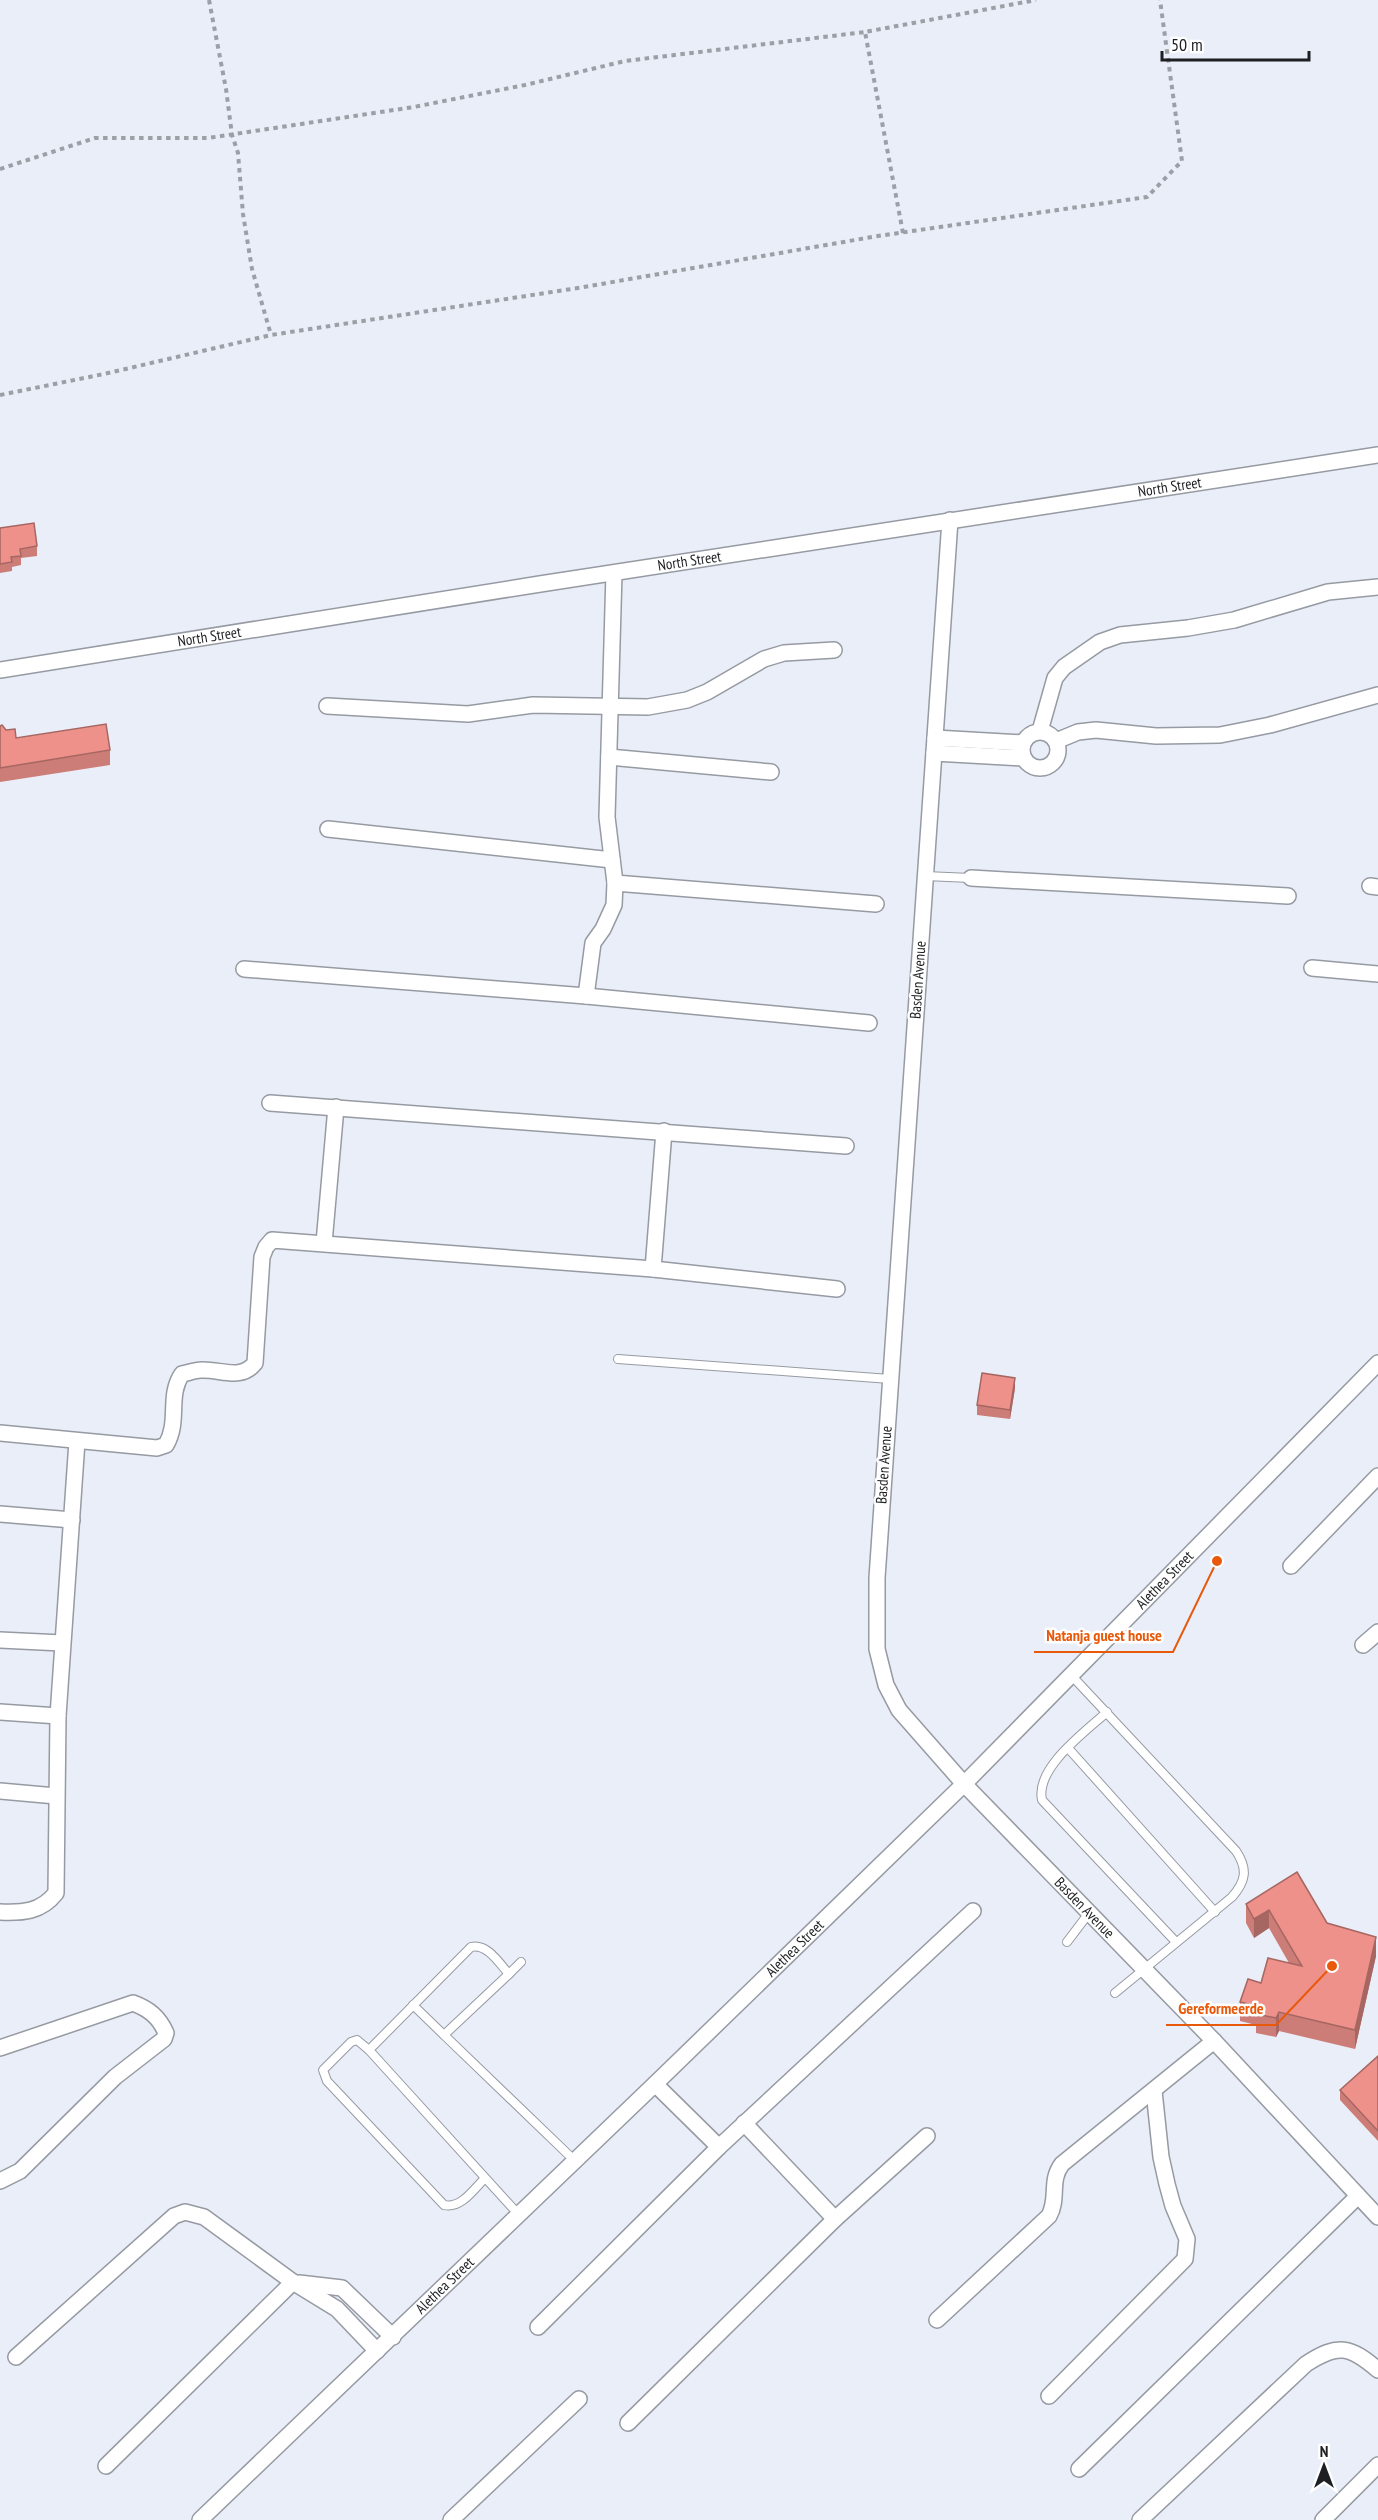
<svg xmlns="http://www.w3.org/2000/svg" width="1378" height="2520" font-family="'PT Sans Narrow',sans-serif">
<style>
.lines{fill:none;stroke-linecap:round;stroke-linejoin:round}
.service-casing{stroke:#969aa2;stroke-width:10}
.minor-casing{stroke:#969aa2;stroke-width:18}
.path{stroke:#9c9fa6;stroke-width:4;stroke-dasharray:4.5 4.5;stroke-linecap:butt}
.service{stroke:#fff;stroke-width:8}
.minor{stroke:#fff;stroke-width:15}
.wall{fill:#cc7d77}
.shaded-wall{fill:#a66661}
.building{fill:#ed918a;stroke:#a66661;stroke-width:1.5}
.labels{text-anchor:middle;stroke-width:5;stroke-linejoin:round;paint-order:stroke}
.street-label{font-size:15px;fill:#1e1f22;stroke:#fff}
.leader{fill:none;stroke:#e8590c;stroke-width:2}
.callout-dot{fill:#e8590c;stroke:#fff;stroke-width:2}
.callout-label{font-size:16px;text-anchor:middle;font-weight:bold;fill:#e8590c;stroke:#fff;stroke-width:5;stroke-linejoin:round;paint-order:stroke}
</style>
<rect width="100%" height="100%" fill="#eaeef8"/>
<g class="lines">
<defs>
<g id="service">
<polyline points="925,876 971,878"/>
<polyline points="618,1359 890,1379"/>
<path d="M1071 1675 1236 1851C1248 1869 1246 1881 1232 1897L1115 1993"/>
<path d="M1107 1712C1085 1732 1035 1768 1042 1800L1176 1942"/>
<polyline points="1068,1748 1215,1912"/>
<polyline points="1067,1942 1089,1913"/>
<polyline points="509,1974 444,2035 575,2161"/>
<polyline points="413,2005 444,2035"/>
<path d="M369 2050 357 2040 351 2042 323 2070 327 2081 444 2205C461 2209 474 2189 485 2178"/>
<path d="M519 2215 369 2050 471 1947C487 1943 499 1963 509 1974L521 1962"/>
</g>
<g id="minor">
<path id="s1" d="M950 520 877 1578V1649L886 1685 899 1710 964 1784 1214 2041 1378 2217"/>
<path id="s2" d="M0 670 540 584 1378 455"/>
<polyline points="327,706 468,714 533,705 648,707 687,700 707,692 764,659 784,653 834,650"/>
<polyline points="1040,731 1055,678 1064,667 1100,642 1120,635 1188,628 1234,620 1328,592 1378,587"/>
<circle cx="1040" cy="750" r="18"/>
<polyline points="935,738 1023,743"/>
<polyline points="1056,741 1078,732 1096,730 1156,736 1220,735 1270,725 1378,695"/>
<polyline points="934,753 1023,758"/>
<polyline points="609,757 771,772"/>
<polyline points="328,829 612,860"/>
<polyline points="971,878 1288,896"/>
<polyline points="615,883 876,904"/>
<polyline points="1370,886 1378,887"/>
<polyline points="1312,968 1378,974"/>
<polyline points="244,969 586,996 869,1023"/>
<polyline points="586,996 593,943 603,929 614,905 615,883 607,817 614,573"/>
<polyline points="270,1103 846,1146"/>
<polyline points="324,1243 336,1107"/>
<polyline points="653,1269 664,1131"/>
<path d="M0 1433 157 1448 166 1445C180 1421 167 1396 182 1374 188 1373 195 1370 201 1370 221 1369 241 1381 255 1363L262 1257 266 1247 272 1240 653 1269 837 1289"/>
<polyline points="0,1514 72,1520"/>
<polyline points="1291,1566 1378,1476"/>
<polyline points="0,1640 62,1643"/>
<polyline points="1363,1645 1378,1632"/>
<polyline points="0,1712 58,1716"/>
<polyline points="0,1791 56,1796"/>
<path d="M0 1912C23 1913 41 1912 56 1893L58 1716 77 1441"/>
<path d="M0 2048 133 2003C149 2009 159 2017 166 2033L164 2039 115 2077 20 2171 0 2181"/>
<polyline points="655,2084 719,2147"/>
<polyline points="744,2123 835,2219"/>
<polyline points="299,2283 342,2288 393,2337"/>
<path d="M937 2320 1049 2216C1059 2198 1049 2181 1062 2164L1214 2041"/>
<polyline points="538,2327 719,2147 973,1911"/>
<polyline points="16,2357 174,2216 185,2212 204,2217 293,2282 337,2309 377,2351"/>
<polyline points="1049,2396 1185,2259 1187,2239 1173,2206 1167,2184 1161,2157 1154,2091"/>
<polyline points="628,2423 835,2219 927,2136"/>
<polyline points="106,2466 293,2282"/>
<polyline points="1079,2469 1358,2196"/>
<path id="s3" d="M200 2520 655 2084 964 1784 1378 1363"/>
<polyline points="451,2520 579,2399"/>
<path d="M1140 2520 1306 2364C1338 2343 1350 2346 1378 2370"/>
<polyline points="1323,2520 1378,2465"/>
</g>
</defs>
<use href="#service" class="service-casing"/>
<use href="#minor" class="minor-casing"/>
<g class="path">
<polyline points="209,0 226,89 232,135 238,153 243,214 252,269 271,335"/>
<polyline points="0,169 95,138 208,138 414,107 525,85 625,61 865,32"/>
<polyline points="903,233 865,32 1036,0"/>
<polyline points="0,395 104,374 271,335 578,288 878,236 1147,197 1182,161 1160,0"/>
</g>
<use href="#service" class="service"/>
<use href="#minor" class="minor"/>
</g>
<g class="wall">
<polygon points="0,528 37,546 37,556 21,558 21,565 12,567 12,571 0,573"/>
<polygon points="0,726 16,738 110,750 110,765 0,782"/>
<polygon points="1015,1388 1010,1419 977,1415 977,1405"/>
<polygon points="1246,1904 1327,1923 1376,1956 1355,2049 1279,2031 1276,2037 1256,2033 1256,2025 1240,2021 1240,2002 1261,1983 1289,1963 1269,1928 1254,1938 1246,1923"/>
<polygon points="1378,2056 1378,2141 1340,2100 1340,2090"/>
</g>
<g class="shaded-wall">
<polygon points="1015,1378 1015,1388 1010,1419 1010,1410"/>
<polygon points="1269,1910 1269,1928 1254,1938 1254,1919"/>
<polygon points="1376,1937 1376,1956 1355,2049 1355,2030"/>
<polygon points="1279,2012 1279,2031 1276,2037 1276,2018"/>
</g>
<g class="building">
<polygon points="34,523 37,546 20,549 21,556 11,557 12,562 0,564 0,528"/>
<polygon points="106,724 110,750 0,768 0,726 2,725 6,730 15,729 16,738"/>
<polygon points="982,1373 1015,1378 1010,1410 977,1405"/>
<polygon points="1297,1872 1327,1923 1376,1937 1355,2030 1279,2012 1276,2018 1256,2014 1257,2006 1240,2002 1248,1979 1261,1983 1268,1958 1302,1966 1269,1910 1254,1919 1246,1904"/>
<polygon points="1378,2056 1378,2131 1340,2090"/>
</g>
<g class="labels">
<g class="street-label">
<text dy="5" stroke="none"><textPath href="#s2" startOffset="1184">North Street</textPath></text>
<text dy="5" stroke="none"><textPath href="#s2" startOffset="698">North Street</textPath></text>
<text dy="5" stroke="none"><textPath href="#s2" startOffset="212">North Street</textPath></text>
<text transform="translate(918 980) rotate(-86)" y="5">Basden Avenue</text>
<text transform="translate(884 1465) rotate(-86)" y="5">Basden Avenue</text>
<text dy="5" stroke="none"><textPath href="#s3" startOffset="1347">Alethea Street</textPath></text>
<text dy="5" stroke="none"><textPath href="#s1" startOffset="1468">Basden Avenue</textPath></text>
<text dy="5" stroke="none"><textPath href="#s3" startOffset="825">Alethea Street</textPath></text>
<text dy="5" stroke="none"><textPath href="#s3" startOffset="339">Alethea Street</textPath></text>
</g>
</g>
<path class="leader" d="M1217 1561L1173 1652H1034M1332 1966L1276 2025H1166"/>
<g class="callout-dot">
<circle cx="1217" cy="1561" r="6"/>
<circle cx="1332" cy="1966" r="6"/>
</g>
<g class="callout-label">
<text x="1104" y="1641">Natanja guest house</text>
<text x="1221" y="2014">Gereformeerde</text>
</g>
<g transform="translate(1324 2466)" stroke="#ffffff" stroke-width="4.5" paint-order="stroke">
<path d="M0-4.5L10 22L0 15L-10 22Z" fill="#1e1f22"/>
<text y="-9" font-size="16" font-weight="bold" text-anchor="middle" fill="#1e1f22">N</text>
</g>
<path d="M1162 51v9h147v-9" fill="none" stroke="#1e1f22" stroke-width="3"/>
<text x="1171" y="51" font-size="18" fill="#1e1f22" stroke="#ffffff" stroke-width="4.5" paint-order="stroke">50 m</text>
</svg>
